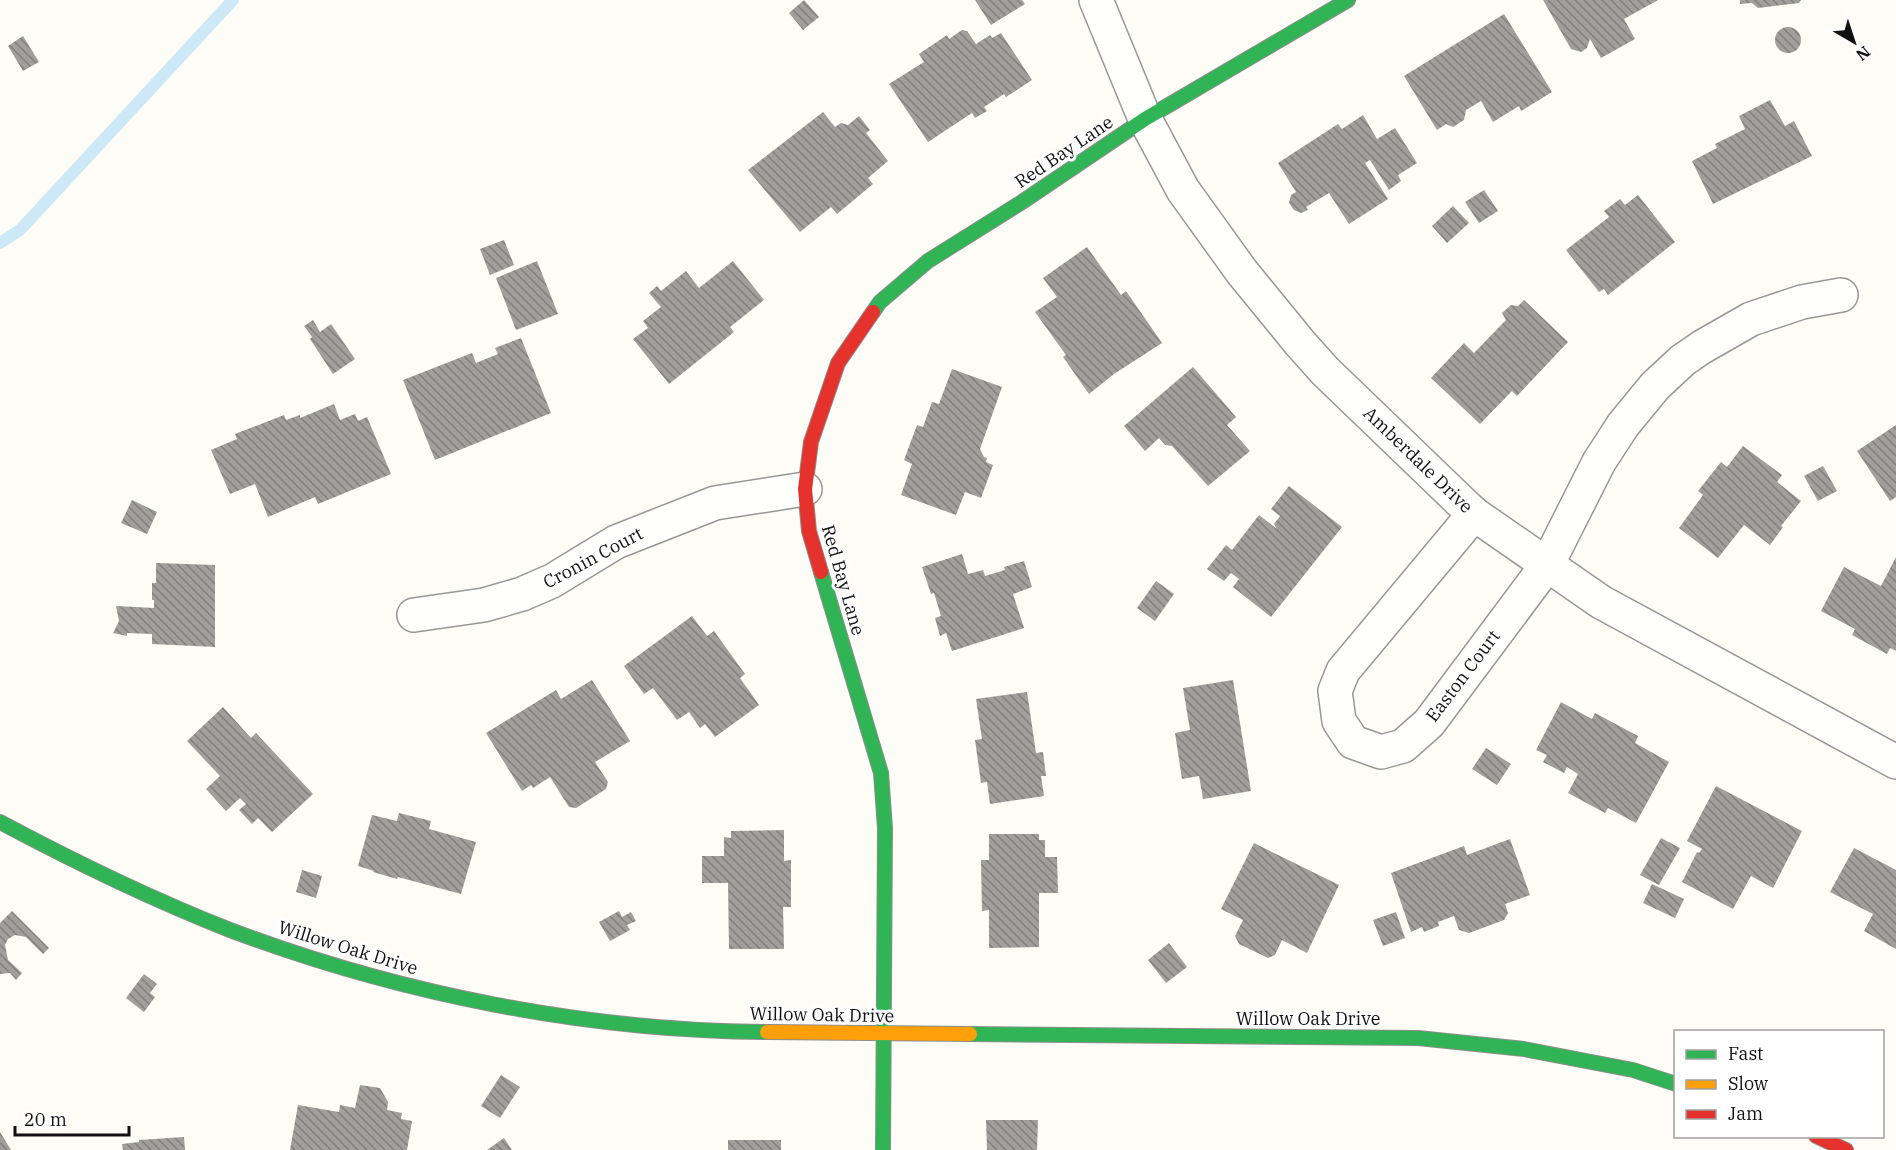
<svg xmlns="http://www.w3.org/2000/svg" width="1896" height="1150" font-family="'IBM Plex Serif',serif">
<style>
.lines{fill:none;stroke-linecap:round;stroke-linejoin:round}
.stream{stroke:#cde8f7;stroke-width:12}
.building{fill:url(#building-back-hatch)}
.street-casing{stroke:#979795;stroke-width:36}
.fast-casing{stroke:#8e8d8b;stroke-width:16}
.slow-casing{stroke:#8e8d8b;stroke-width:16}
.jam-casing{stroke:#8e8d8b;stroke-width:16}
.street{stroke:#fffffe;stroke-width:33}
.fast{stroke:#30b455;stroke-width:14}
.slow{stroke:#ff9f0a;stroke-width:14}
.jam{stroke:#e5322d;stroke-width:14}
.labels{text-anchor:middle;stroke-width:6;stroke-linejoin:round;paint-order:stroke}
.street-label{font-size:18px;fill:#111;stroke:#fff}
</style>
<defs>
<pattern id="building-back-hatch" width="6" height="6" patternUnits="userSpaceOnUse" patternTransform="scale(1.5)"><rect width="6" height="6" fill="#a19f9c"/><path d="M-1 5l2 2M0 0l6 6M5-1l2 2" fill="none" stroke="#82807e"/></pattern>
</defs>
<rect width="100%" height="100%" fill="#fdfcf7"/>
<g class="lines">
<polyline class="stream" points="0,243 20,230 233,0"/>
</g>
<g class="building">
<polygon points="804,0 819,17 803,30 789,13"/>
<polygon points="975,0 1022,0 1025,4 991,25"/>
<polygon points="1543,0 1658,0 1624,19 1635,39 1601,58 1590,39 1587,48 1581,52 1571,49"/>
<polygon points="1740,0 1801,0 1799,3 1758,8 1752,3 1740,4"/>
<polygon points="1504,14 1552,92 1521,111 1519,106 1493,122 1481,101 1466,110 1464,120 1453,127 1446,124 1437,130 1404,76"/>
<circle cx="1788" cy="40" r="13"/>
<polygon points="962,30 967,31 976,44 990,35 992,38 1001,33 1032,80 1006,97 1004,94 984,107 987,111 975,118 972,113 928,142 889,84 924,62 919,54 947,35 949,39"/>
<polygon points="23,36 39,62 23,71 8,46"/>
<polygon points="1770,100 1785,126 1794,121 1812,156 1713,204 1692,161 1717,148 1715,144 1745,129 1739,116"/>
<polygon points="823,112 835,127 841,123 848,125 859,116 870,130 866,133 888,161 868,178 873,184 837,214 831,207 800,232 748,170"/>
<polygon points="1363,115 1377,139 1395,128 1417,163 1398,175 1401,181 1389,190 1370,160 1365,163 1388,199 1349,224 1329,193 1306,207 1308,210 1301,213 1294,210 1289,203 1291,195 1296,192 1278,163 1338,124 1342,129"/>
<polygon points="1484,190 1498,211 1479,223 1465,202"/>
<polygon points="1638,195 1675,242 1608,295 1604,289 1599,292 1566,250 1609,217 1604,211 1620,199 1625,205"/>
<polygon points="1453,206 1469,223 1447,243 1432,226"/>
<polygon points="504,240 514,265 490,275 480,249"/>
<polygon points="1087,247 1121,295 1126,291 1162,343 1114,374 1089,394 1063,357 1066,355 1035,312 1057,297 1043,278"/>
<polygon points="537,261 558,314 516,330 496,278"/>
<polygon points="733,261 764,300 730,327 734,332 669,384 633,339 648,328 643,321 661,307 649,293 657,286 661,291 686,271 699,288"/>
<polygon points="1524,300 1568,342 1517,396 1512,391 1480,424 1431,378 1464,343 1474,353 1506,320 1502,313 1511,305 1518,306"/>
<polygon points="313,320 320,332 331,324 355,359 333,374 310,339 312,337 304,326"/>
<polygon points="521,338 551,413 435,460 403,380 472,353 476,363 498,354 495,348"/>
<polygon points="1193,367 1236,417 1227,425 1250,451 1208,486 1172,446 1165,445 1159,438 1145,451 1124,426"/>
<polygon points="952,369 1002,387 980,449 984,457 987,458 986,462 993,465 981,498 965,492 956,515 901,495 912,464 904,460 917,425 923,427 932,402 939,404"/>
<polygon points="334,404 340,420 355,414 358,421 367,417 391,474 318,504 315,497 268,517 255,484 230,494 211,450 237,439 235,434 284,415 286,420 300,415 300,418"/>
<polygon points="1896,425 1896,497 1890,501 1857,451"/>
<polygon points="1743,446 1782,475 1777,482 1801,501 1781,526 1783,527 1770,545 1744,525 1718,558 1679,528 1703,495 1698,491 1721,462 1727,467"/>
<polygon points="1823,466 1837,491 1818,501 1804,476"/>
<polygon points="1289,486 1342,527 1271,617 1233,587 1239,579 1231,573 1224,581 1207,569 1226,545 1232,550 1259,515 1277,529 1274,524 1280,516 1271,509"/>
<polygon points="132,500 157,512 147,534 121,523"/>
<polygon points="962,554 968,574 983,570 985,576 1005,570 1004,567 1024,561 1032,587 1013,594 1024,628 952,651 946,633 940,636 935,618 941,616 934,593 931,594 922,567"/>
<polygon points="1896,557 1896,651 1890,648 1887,654 1852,635 1855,629 1821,611 1844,567 1881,586"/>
<polygon points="156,563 215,565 215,647 152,644 152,634 127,633 127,636 113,633 119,621 116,606 154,608 154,600 152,600 152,583 156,583"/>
<polygon points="1156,581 1174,594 1155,621 1137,608"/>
<polygon points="692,616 707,636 714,631 745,674 740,678 759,705 715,737 705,724 700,728 689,712 677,720 653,688 644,694 624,666"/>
<polygon points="592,680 630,741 595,762 608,782 606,789 576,808 569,807 550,777 533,788 531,785 522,791 486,733 556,690 561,699"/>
<polygon points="1233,680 1251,791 1203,799 1199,776 1182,779 1175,733 1190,730 1183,688"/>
<polygon points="1027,692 1036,753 1043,752 1046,776 1041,776 1044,796 990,804 987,782 981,783 975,740 982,739 976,699"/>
<polygon points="1561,702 1592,719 1595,713 1638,736 1635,743 1669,762 1636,823 1608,808 1605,813 1568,793 1578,774 1567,767 1564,773 1543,762 1547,755 1536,750"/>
<polygon points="223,707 251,738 256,733 313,794 272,832 258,818 252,824 239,810 246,804 240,798 226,811 206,789 220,776 187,741"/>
<polygon points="1486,748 1511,764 1497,785 1472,769"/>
<polygon points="1716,786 1802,831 1773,888 1751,876 1733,909 1682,882 1697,852 1699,853 1702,849 1687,841"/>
<polygon points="399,813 431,821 429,829 476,842 461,894 398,877 397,879 373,872 374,871 358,866 372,815 397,821"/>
<polygon points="784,830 784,861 791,860 791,907 783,907 784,949 729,949 728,883 702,883 702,856 724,856 724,837 731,838 731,831"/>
<polygon points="989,834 1039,834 1039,840 1045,840 1045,857 1057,857 1058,893 1039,893 1039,947 989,948 989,910 982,911 981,860 989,860"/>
<polygon points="1661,838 1680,848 1659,885 1640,875"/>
<polygon points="1510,839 1530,895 1505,904 1508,913 1504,920 1469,933 1459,930 1454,916 1438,922 1439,926 1424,932 1422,927 1411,932 1391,873 1464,846 1467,855"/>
<polygon points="1254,843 1339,885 1307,953 1282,940 1275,955 1268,958 1239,944 1235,936 1243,920 1221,909"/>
<polygon points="1854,848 1896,870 1896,949 1864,931 1873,914 1830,892"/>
<polygon points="302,870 322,876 316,898 296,892"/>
<polygon points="1652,884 1684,899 1675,918 1643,903"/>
<polygon points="12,911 49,948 43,954 26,937 15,935 8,939 5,945 8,960 22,973 16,980 10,973 0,974 0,923"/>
<polygon points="619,911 622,917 631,912 636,921 627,925 630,930 610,941 599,922"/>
<polygon points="1396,912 1405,938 1383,946 1373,920"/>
<polygon points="1169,943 1187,967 1166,983 1148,960"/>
<polygon points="144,974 157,984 150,993 155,997 144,1012 126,998"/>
<polygon points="501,1075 520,1087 500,1118 481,1106"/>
<polygon points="360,1085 380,1088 388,1102 387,1110 402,1113 401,1119 412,1121 407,1150 290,1150 298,1105 339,1112 340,1105 355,1108"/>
<polygon points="986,1120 1038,1120 1037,1150 987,1150"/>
<polygon points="0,1132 11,1150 0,1150"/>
<polygon points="184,1137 185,1150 123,1150 122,1144 139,1142 139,1140"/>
<polygon points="504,1138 512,1150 487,1150"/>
<rect x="728" y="1140" width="53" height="10"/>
</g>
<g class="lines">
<defs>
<g id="street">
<polyline points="1096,0 1145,119 1183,190 1242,272 1300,343 1325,371 1459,500 1474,514 1601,602 1896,762"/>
<polyline points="1474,514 1343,671 1335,691 1339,721 1353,742 1381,752 1403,746 1429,723 1547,565 1599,462 1623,425 1655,386 1683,360 1702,347 1751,319 1802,302 1841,295"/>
<polyline points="414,615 484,605 522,594 552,581 616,542 715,503 805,489"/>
</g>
<g id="fast">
<polyline points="873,312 880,302 928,261 1022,202 1145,119 1348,0"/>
<polyline points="821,572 881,773 885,828 883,1150"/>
<path d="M0 822C75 862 151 899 230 930 400 994 586 1031 767 1032"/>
<polyline points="970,1034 1418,1038 1524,1049 1633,1070 1676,1084"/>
</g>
<polyline id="slow" points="767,1032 970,1034"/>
<g id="jam">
<polyline points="821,572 809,531 805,489 811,442 838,363 873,312"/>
<polyline points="1816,1136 1846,1150"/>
</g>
</defs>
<use href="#street" class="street-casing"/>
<use href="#fast" class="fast-casing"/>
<use href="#slow" class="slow-casing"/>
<use href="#jam" class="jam-casing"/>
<use href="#street" class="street"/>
<use href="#fast" class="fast"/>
<use href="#slow" class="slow"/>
<use href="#jam" class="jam"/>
</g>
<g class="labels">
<g class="street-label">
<text transform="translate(1064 152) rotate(-34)" y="6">Red Bay Lane</text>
<text transform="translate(1418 460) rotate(44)" y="6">Amberdale Drive</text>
<text transform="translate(593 558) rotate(-28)" y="6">Cronin Court</text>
<text transform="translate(843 580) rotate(74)" y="6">Red Bay Lane</text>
<text transform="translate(1463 676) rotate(-53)" y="6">Easton Court</text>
<text transform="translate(348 948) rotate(17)" y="6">Willow Oak Drive</text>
<text transform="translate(822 1015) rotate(1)" y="6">Willow Oak Drive</text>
<text x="1308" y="1025">Willow Oak Drive</text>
</g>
</g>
<rect x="1674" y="1030" width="210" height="108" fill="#ffffff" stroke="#a0a0a0" stroke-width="1.5"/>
<rect x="1686" y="1050" width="30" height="9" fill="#30b455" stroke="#a0a0a0" stroke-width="1.5"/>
<text x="1728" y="1060" font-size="18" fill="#111111">Fast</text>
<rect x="1686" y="1080" width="30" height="9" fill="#ff9f0a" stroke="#a0a0a0" stroke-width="1.5"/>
<text x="1728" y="1090" font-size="18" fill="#111111">Slow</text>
<rect x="1686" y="1110" width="30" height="9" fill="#e5322d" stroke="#a0a0a0" stroke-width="1.5"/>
<text x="1728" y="1120" font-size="18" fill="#111111">Jam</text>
<g transform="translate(1854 42) rotate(141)" stroke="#ffffff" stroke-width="4.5" paint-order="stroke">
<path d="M0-4.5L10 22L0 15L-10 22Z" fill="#111111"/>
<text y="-9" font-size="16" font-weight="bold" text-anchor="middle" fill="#111111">N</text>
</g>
<path d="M15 1126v9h114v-9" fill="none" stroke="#111111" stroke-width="3"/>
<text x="24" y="1126" font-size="18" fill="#111111" stroke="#ffffff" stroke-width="4.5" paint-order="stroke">20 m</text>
</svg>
